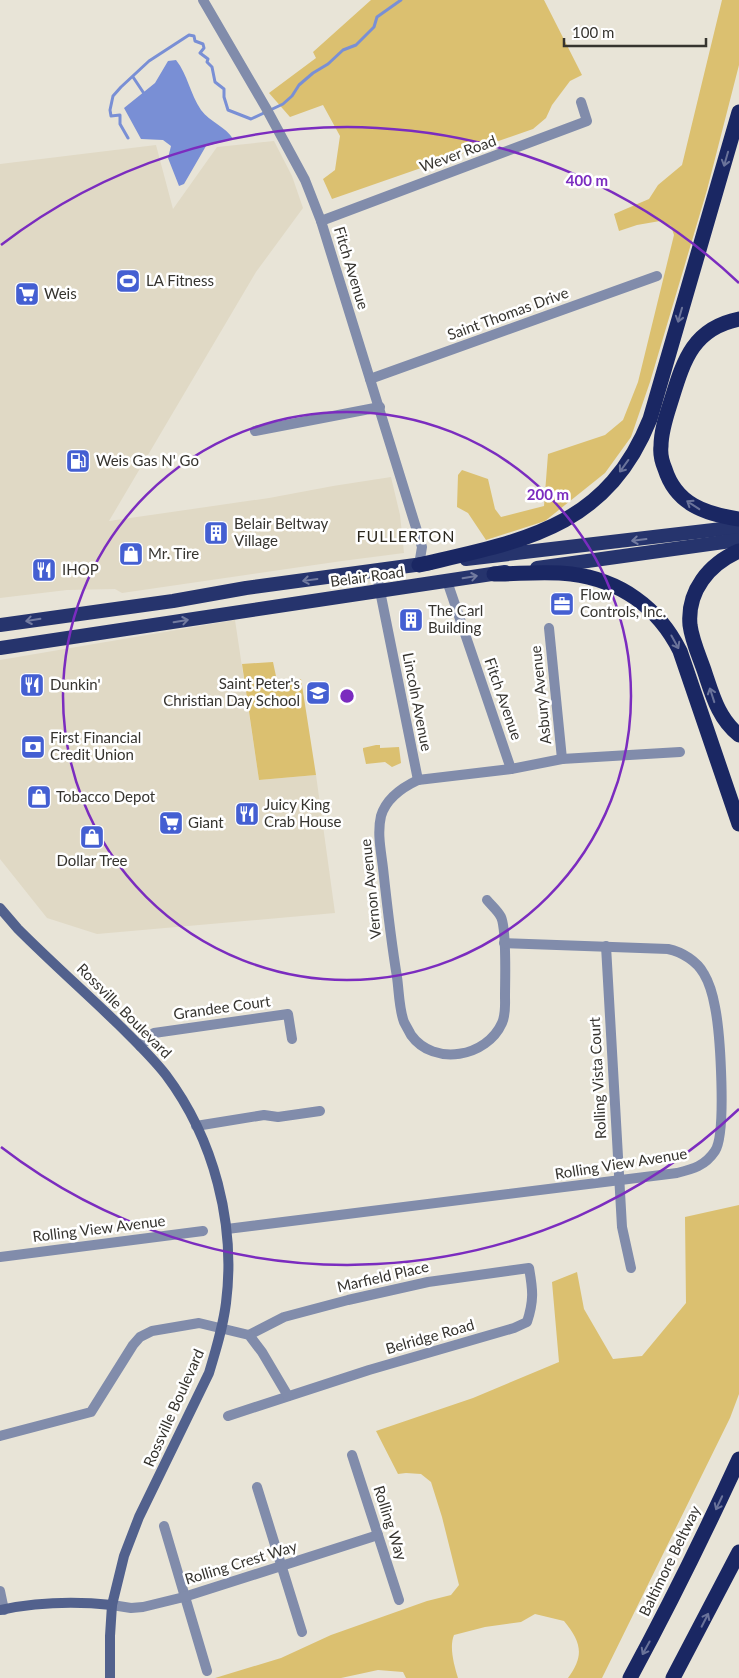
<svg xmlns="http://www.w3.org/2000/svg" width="739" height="1678" font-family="Lato,sans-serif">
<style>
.built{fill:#e0d9c5}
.green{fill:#dbc070}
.water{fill:#798fd5}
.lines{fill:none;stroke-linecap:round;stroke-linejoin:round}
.stream{stroke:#798fd5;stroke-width:3}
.minor{stroke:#818cab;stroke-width:10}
.secondary{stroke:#52618d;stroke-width:10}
.trunk{stroke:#26346d;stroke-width:14}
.motorway{stroke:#1a2763;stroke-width:15}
.oneway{stroke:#6a739a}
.oneway2{stroke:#727ba0}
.ring{fill:none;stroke:#7b2cbf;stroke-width:2.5}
.labels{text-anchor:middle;stroke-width:5;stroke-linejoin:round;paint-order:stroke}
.street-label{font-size:15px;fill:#36342f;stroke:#fff}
.poi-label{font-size:15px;fill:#36342f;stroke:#fff;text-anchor:start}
.neighbourhood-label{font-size:16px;letter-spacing:1px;fill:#2d2920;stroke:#fff}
.centre{fill:#7b2cbf;stroke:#fff;stroke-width:2.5}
.ring-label{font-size:15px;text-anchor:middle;font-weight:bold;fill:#7b2cbf;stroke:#fff;stroke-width:5;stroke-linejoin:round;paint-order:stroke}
</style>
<rect width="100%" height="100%" fill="#e8e4d7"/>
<g class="built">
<polygon points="274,141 292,176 303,208 256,272 109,521 269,498 333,486 391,477 400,515 404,553 342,561 122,593 115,589 67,590 0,598 0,164 156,145 173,209 217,147"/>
<polygon points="235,620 259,780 316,775 335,913 97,934 47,918 0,859 0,660"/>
</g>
<g class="green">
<polygon points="371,0 544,0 582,75 570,81 552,105 546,118 533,129 332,199 323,179 335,170 340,136 323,105 290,117 269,93 316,58 313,52"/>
<polygon points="722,0 739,0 739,65 707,190 650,382 631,437 605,473 545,521 486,540 468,513 457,507 458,475 462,470 488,479 495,509 501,517 544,506 548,454 605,435 623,420 638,382 674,235 671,226 660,221 637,225 619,231 614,214 649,199 658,185 682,165"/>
<polygon points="273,662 277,681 301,679 316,775 259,780 242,664"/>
<polygon points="376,745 380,745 380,748 399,747 401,763 392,767 385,762 366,764 363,750 363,748"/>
<path d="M739 1205V1394L730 1418 602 1678H568C585 1655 581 1642 564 1621L535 1614 521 1622 485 1627 454 1635C449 1647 454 1665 458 1678H406L403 1672 378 1670 341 1678H215L281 1658 331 1635 427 1601 451 1595 459 1585 442 1517 431 1482 421 1474 406 1473 398 1474 376 1431 473 1398 559 1362 552 1282 577 1272 584 1309 613 1359 642 1356 686 1303 685 1217Z"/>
</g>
<path class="water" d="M176 60C188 75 190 94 201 110 210 122 226 127 233 139L206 146 184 184 179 186 168 158 171 146 163 140 141 139 124 108 155 83 168 61Z"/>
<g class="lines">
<g class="stream">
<polyline points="133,77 145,95"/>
<polyline points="128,138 120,124 120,115 111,116 110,110 113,96 121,87 149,61 189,35 194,36 195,41 203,44 204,48 200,53 208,59 207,62 212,67 215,82 224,89 224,97 228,110 251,119 283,104 292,96 299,85 313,73 328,64 343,50 356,45 374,27 377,17 401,0"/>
</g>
<g class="minor">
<polyline points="203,0 266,108 305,180 321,221 422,547 419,565"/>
<polyline points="321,221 587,121 581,102"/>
<polyline points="370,379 657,276"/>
<polyline points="255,431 380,407"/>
<polyline points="376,571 418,780"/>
<polyline points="447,581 511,769"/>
<polyline points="549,628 562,759"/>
<path d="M487 900C491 905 498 911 501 917 507 930 505 980 505 996 505 1005 506 1014 502 1023 487 1057 434 1067 411 1035 409 1031 406 1026 404 1022 399 1009 399 991 397 977 391 941 387 905 383 868 381 851 377 833 381 816 386 799 403 787 418 780L511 769 562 759 680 752"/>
<polyline points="606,946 622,1227 631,1268"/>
<polyline points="140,1046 154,1033 288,1014 292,1039"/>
<polyline points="196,1126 264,1115 278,1117 320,1111"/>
<path d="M227 1229 677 1173C693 1169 705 1166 715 1151 727 1133 720 1032 715 1007 713 996 710 984 704 974 697 961 682 952 668 949L504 943"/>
<polyline points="0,1257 203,1231"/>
<path d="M228 1416 369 1370 514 1328 527 1322C534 1301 533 1290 529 1268L428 1282 348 1300 284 1317 249 1335"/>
<polyline points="0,1436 91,1412 133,1345 140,1337 152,1331 199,1323 249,1335 262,1352 288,1396"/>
<polyline points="352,1455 399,1600"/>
<polyline points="257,1487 302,1632"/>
<polyline points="164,1526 207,1671"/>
<polyline points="0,1591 4,1610"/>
<polyline points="112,1605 131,1608 143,1607 184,1597 378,1535"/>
</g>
<g class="secondary">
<path d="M0 908 18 929C51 962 86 993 119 1025 135 1041 152 1057 166 1075 214 1139 236 1224 226 1303 223 1327 216 1350 209 1373L139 1517 124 1556 112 1605 110 1636V1678"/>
<path d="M0 1610C38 1602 74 1601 112 1605"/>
</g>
<g class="trunk">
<polyline points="466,559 739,527"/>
<polyline points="537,568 739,540"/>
<polyline points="0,625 173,601 246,588 430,563"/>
<polyline points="0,648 505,572"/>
</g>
<g class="motorway">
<path d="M739 319C694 328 684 359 672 398 667 414 661 430 661 446 660 454 662 462 665 469 676 504 705 514 739 519"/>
<path d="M739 551C709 564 687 591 690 625 692 641 700 658 705 673 713 697 719 719 739 735"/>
<path d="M419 565C522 541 606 529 650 419L739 112"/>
<path d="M494 574C519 574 546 571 571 574 620 580 658 607 680 651L739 824"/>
<path d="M630 1678C669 1606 705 1533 739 1459"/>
<polyline points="673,1678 739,1552"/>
</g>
</g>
<defs><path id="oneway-shaft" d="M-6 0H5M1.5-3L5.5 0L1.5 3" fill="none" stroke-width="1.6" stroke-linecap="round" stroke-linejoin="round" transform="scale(1.25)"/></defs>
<g class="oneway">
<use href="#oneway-shaft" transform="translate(726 159) rotate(106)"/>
<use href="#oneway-shaft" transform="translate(680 315) rotate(106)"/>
<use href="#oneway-shaft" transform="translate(624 466) rotate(126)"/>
<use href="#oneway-shaft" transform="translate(693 505) rotate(-147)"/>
<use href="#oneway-shaft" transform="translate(675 642) rotate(61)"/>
<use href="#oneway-shaft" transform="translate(712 695) rotate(-108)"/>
<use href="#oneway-shaft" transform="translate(719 1503) rotate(115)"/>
<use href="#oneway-shaft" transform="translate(705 1620) rotate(-63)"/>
<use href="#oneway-shaft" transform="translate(646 1648) rotate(119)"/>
</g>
<g class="oneway2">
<use href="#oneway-shaft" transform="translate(639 540) rotate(173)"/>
<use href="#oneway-shaft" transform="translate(470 577) rotate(-9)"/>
<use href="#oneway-shaft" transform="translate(310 580) rotate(172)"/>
<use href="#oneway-shaft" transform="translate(33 620) rotate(171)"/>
<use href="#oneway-shaft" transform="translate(181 621) rotate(-9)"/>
</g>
<g class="ring">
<circle cx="347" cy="696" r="284"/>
<path d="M739 1109A569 569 0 0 1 1 1147M1 245A569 569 0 0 1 739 283"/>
</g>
<defs>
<symbol id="stadium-square" viewBox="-11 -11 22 22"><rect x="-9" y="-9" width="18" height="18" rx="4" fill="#445fd2" stroke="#fff"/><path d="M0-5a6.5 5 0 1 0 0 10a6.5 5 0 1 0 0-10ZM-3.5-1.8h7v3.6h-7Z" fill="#fff"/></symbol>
<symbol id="supermarket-square" viewBox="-11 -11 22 22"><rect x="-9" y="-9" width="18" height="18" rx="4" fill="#445fd2" stroke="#fff"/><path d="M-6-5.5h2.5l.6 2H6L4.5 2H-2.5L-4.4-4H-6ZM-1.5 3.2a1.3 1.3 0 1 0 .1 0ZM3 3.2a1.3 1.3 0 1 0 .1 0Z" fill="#fff"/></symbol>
<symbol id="fuel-square" viewBox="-11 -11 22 22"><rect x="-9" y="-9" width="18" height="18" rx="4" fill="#445fd2" stroke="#fff"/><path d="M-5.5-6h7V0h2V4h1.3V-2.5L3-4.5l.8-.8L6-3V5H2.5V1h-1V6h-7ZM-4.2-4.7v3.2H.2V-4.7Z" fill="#fff"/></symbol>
<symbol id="building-square" viewBox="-11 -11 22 22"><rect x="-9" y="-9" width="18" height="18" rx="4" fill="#445fd2" stroke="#fff"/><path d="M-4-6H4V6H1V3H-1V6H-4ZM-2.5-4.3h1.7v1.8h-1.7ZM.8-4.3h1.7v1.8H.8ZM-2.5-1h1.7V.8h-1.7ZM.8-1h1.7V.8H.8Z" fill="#fff"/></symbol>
<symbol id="shop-square" viewBox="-11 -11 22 22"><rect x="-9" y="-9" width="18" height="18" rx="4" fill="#445fd2" stroke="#fff"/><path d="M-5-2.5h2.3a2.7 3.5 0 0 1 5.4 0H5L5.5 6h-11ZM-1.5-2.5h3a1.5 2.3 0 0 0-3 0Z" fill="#fff"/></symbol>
<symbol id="restaurant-square" viewBox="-11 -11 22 22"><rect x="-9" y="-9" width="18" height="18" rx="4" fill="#445fd2" stroke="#fff"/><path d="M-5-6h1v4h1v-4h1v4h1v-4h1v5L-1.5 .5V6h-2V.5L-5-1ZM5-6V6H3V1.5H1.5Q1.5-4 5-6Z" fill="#fff"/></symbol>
<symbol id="office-square" viewBox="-11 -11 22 22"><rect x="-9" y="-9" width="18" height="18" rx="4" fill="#445fd2" stroke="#fff"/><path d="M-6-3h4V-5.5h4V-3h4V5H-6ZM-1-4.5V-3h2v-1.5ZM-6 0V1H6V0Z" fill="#fff"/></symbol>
<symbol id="school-square" viewBox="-11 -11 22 22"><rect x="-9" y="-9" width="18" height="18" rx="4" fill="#445fd2" stroke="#fff"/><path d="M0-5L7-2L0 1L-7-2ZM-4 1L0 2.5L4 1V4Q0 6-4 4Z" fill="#fff"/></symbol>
<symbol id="bank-square" viewBox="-11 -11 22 22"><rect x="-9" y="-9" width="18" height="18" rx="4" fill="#445fd2" stroke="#fff"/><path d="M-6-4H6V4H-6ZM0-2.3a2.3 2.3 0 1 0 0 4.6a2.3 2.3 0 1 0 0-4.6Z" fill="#fff"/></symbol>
</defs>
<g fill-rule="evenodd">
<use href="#stadium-square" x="114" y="267" width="28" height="28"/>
<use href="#supermarket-square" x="13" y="280" width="28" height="28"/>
<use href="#fuel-square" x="64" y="447" width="28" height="28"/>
<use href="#building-square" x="202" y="519" width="28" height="28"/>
<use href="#shop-square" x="117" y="540" width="28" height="28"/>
<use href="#restaurant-square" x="30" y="556" width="28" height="28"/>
<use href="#office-square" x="548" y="590" width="28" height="28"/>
<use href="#building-square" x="397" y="606" width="28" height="28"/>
<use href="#restaurant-square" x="18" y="671" width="28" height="28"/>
<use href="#school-square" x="304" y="679" width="28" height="28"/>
<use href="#bank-square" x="19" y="733" width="28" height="28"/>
<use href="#shop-square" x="25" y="783" width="28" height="28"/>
<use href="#restaurant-square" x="233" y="800" width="28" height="28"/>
<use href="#supermarket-square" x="157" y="809" width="28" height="28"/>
<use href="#shop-square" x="78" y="823" width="28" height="28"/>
</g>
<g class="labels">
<g class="street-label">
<text transform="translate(458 154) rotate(-20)" y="5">Wever Road</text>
<text transform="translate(351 268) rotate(73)" y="5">Fitch Avenue</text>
<text transform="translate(508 314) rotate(-20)" y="5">Saint Thomas Drive</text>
<text transform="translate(367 577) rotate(-8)" y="5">Belair Road</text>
<text transform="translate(541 695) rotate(-96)" y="5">Asbury Avenue</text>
<text transform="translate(503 699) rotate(71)" y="5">Fitch Avenue</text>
<text transform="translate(417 702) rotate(79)" y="5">Lincoln Avenue</text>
<text transform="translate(371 889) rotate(-96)" y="5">Vernon Avenue</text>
<text transform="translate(222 1008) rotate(-8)" y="5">Grandee Court</text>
<text transform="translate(124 1011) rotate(45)" y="5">Rossville Boulevard</text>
<text transform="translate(598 1078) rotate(-93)" y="5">Rolling Vista Court</text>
<text transform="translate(621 1164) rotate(-9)" y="5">Rolling View Avenue</text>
<text transform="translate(99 1229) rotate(-7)" y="5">Rolling View Avenue</text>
<text transform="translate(383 1277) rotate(-13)" y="5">Marfield Place</text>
<text transform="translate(430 1337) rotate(-16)" y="5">Belridge Road</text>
<text transform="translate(174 1408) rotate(-66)" y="5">Rossville Boulevard</text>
<text transform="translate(390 1523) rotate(72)" y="5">Rolling Way</text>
<text transform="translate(670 1561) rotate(-64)" y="5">Baltimore Beltway</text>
<text transform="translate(241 1563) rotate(-17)" y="5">Rolling Crest Way</text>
</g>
<g class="poi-label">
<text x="146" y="286">LA Fitness</text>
<text x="44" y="299">Weis</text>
<text x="96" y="466">Weis Gas N' Go</text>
<text x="234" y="529">Belair Beltway<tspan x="234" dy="17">Village</tspan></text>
<text x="148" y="559">Mr. Tire</text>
<text x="62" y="575">IHOP</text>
<text x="580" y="600">Flow<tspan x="580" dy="17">Controls, Inc.</tspan></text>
<text x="428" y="616">The Carl<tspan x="428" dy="17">Building</tspan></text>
<text x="300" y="689" text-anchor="end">Saint Peter's<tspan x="300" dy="17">Christian Day School</tspan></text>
<text x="50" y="690">Dunkin'</text>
<text x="50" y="743">First Financial<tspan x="50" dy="17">Credit Union</tspan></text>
<text x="56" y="802">Tobacco Depot</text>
<text x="264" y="810">Juicy King<tspan x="264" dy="17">Crab House</tspan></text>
<text x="188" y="828">Giant</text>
<text x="92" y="866" text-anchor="middle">Dollar Tree</text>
</g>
<g class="neighbourhood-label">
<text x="406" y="542">FULLERTON</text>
</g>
</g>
<circle cx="347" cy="696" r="8" class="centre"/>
<g class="ring-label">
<text x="587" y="186">400 m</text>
<text x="548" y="500">200 m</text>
</g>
<path d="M564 38v8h142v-8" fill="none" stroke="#36342f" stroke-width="2.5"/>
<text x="572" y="38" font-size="15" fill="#36342f" stroke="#ffffff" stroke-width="4" paint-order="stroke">100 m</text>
</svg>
